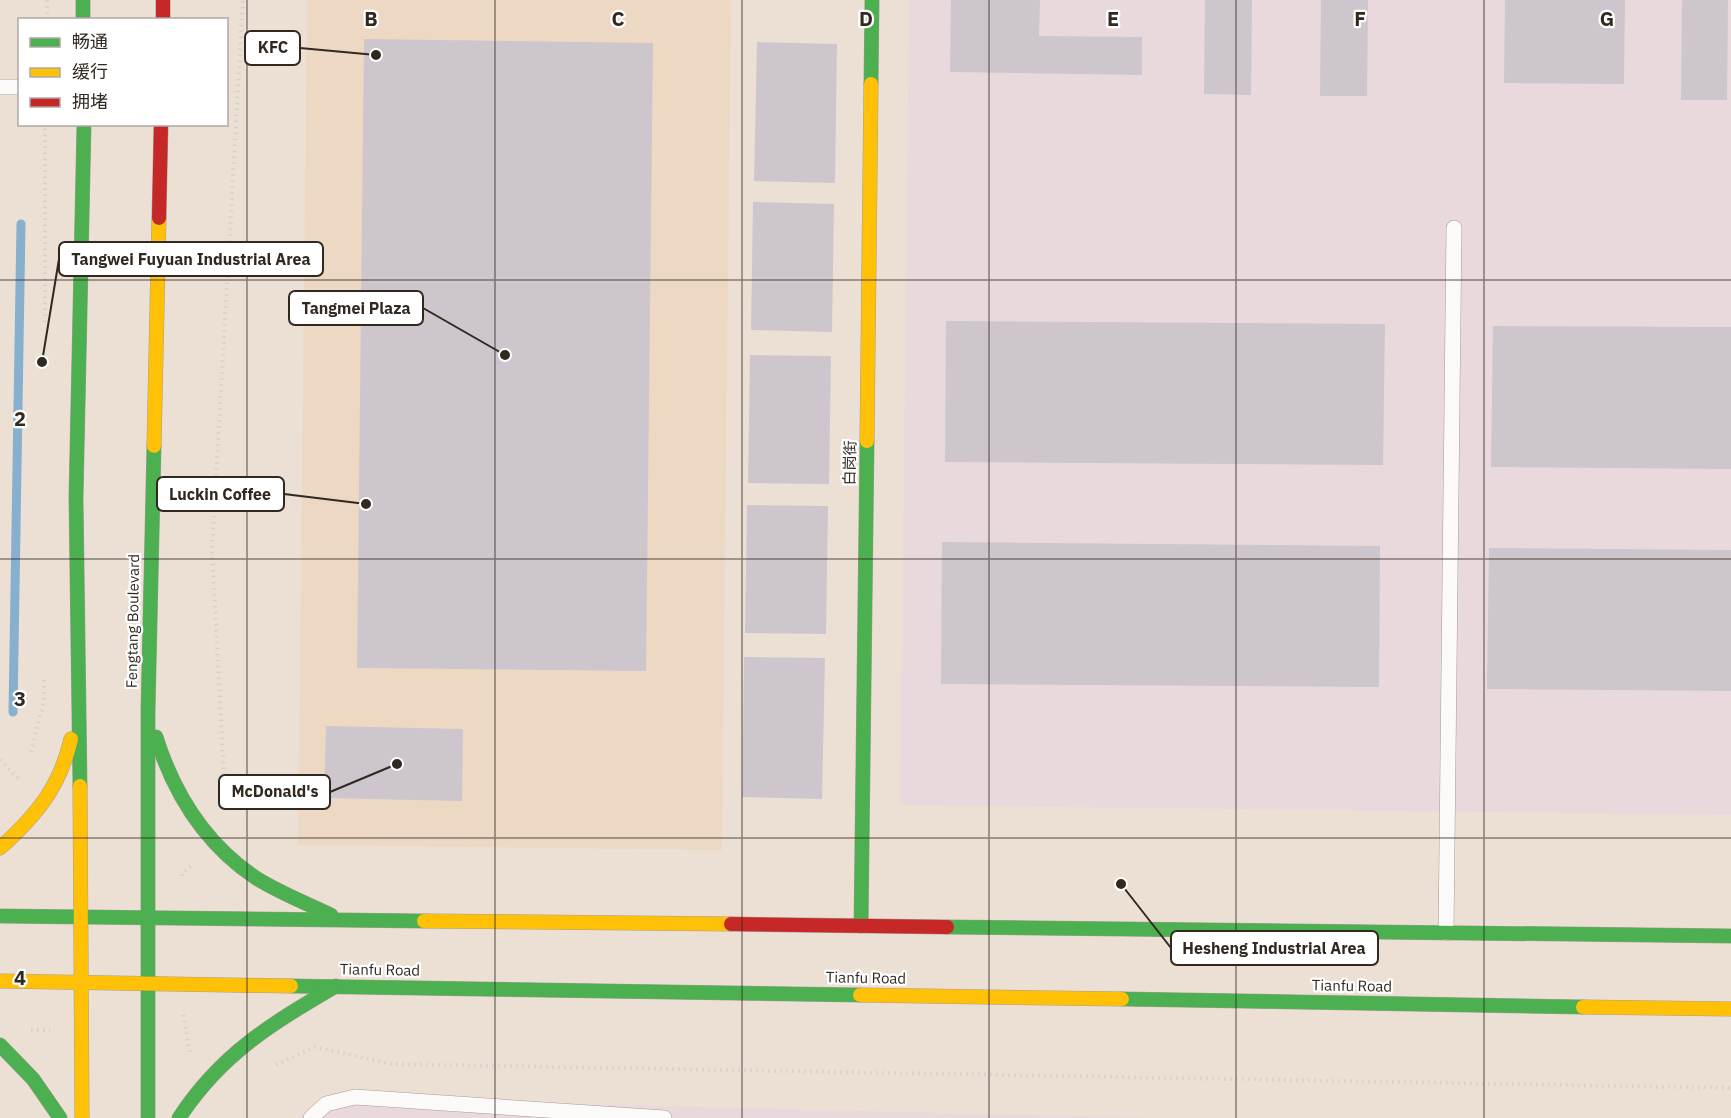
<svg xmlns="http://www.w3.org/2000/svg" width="1731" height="1118" font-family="'IBM Plex Sans','Noto Sans SC',sans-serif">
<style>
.built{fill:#edd8c4}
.industrial{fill:#e9d9dc}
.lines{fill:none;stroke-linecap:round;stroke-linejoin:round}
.stream{stroke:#87b0cf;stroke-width:9}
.building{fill:#cdc6cd}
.lane-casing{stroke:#a69d94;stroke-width:16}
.fast-casing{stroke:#a69d94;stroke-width:15}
.slow-casing{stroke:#a69d94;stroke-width:15}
.jam-casing{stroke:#a69d94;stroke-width:15}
.path{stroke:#d5d2cd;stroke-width:4;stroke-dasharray:1.5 4.5;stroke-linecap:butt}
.lane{stroke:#fcfaf9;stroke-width:15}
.fast{stroke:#4caf50;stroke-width:14}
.slow{stroke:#ffc107;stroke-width:14}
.jam{stroke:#c62828;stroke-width:14}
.grid{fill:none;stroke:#312820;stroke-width:1.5;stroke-opacity:0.55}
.labels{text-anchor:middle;stroke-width:4.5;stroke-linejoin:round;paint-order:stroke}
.street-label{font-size:15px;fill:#312820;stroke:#fff}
.grid-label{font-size:20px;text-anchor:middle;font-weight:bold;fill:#312820;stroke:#fff;stroke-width:4.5;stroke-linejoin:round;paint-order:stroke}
.leader{fill:none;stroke:#312820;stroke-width:2}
.callout-dot{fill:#312820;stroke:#fff;stroke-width:2}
.callout{fill:#fff;stroke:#312820;stroke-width:2}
.callout-label{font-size:16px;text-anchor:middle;font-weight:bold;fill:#312820}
</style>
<rect width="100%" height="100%" fill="#ece0d4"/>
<polygon class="built" points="307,0 731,0 722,850 298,845"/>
<g class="industrial">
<polygon points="909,0 1731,0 1731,815 900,805"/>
<polygon points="322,1098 1157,1118 298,1118"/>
</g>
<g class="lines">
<polyline class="stream" points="13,712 21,224"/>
</g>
<g class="building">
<polygon points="951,0 1040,0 1039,36 1142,37 1142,75 950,72"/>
<polygon points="1205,0 1252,0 1251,95 1204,94"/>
<polygon points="1321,0 1368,0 1367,96 1320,96"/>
<polygon points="1505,0 1625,0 1624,84 1504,83"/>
<polygon points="1682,0 1728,0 1727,100 1681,100"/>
<polygon points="364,39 653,43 646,671 357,668"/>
<polygon points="757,42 837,44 835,183 754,181"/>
<polygon points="753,202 834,204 832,332 751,330"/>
<polygon points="946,321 1385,324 1383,465 945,462"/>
<polygon points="1493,326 1731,327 1731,469 1491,467"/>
<polygon points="750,355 831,356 829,484 748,483"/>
<polygon points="747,505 828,506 826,634 745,633"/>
<polygon points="942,542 1380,546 1379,687 941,684"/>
<polygon points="1489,548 1731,550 1731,691 1487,689"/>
<polygon points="744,657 825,658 822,799 742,797"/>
<polygon points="326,726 463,729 462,801 324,798"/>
</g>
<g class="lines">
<defs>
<g id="lane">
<polyline points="0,87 20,87"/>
<polyline points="1446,933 1454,228"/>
<polyline points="311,1118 326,1104 355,1097 664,1118"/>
</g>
<g id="fast">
<polyline points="83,0 83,20"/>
<polyline points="871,84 872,0"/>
<path d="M156 737C174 794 205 844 256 878 280 893 306 903 331 915"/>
<polyline points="80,786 76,498 84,124"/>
<polyline points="0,916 424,921"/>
<polyline points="861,926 867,441"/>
<polyline points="947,927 1731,936"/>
<polyline points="291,986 860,995"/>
<polyline points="1122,999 1583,1007"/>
<polyline points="0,1045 33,1079 60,1118"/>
<polyline points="148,1118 148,710 154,446"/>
<path d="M179 1118C221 1054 271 1024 336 986"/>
</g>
<g id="slow">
<polyline points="867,441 871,84"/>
<polyline points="154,446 159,218"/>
<polyline points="80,786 82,1118"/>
<path d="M0 848C36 816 60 787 71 739"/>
<polyline points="424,921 731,924"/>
<polyline points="0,981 291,986"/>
<polyline points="860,995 1122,999"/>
<polyline points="1583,1007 1731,1009"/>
</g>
<g id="jam">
<polyline points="163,0 163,20"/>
<polyline points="159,218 161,124"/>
<polyline points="731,924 947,927"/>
</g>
</defs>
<use href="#lane" class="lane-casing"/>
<use href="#fast" class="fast-casing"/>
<use href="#slow" class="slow-casing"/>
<use href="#jam" class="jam-casing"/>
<g class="path">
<polyline points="47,20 47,0"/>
<polyline points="45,322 45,124"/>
<polyline points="31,752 44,700 44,677"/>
<polyline points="0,760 21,781"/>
<polyline points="224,805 225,796 212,549 243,0"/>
<polyline points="182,876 182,874 193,864"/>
<polyline points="183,1015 190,1052"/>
<polyline points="31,1030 50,1030"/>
<polyline points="276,1065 315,1047 391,1064 1731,1088"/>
</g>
<use href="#lane" class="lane"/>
<use href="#fast" class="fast"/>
<use href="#slow" class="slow"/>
<use href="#jam" class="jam"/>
</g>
<path class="grid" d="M247 0V1118M495 0V1118M742 0V1118M989 0V1118M1236 0V1118M1484 0V1118M0 280H1731M0 559H1731M0 838H1731"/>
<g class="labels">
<g class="street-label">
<text transform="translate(850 463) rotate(-89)" y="5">白岗街</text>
<text transform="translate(133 621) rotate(-89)" y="5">Fengtang Boulevard</text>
<text transform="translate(380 970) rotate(1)" y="5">Tianfu Road</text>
<text transform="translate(866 978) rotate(1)" y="5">Tianfu Road</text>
<text transform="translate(1352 986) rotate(1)" y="5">Tianfu Road</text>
</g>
</g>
<g class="grid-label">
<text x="371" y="26">B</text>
<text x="618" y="26">C</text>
<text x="866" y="26">D</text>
<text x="1113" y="26">E</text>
<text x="1360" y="26">F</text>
<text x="1607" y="26">G</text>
<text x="20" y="426">2</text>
<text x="20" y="706">3</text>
<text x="20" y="985">4</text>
</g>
<path class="leader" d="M376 55L300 48M42 362L59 259M505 355L423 308M366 504L284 494M397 764L330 792M1121 884L1171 948"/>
<g class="callout-dot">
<circle cx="376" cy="55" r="6"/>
<circle cx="42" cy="362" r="6"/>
<circle cx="505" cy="355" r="6"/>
<circle cx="366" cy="504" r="6"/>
<circle cx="397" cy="764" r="6"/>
<circle cx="1121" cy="884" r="6"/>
</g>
<g class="callout">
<rect x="245" y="31" width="55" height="34" rx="6"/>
<rect x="59" y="242" width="264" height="34" rx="6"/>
<rect x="289" y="291" width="134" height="34" rx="6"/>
<rect x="157" y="477" width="127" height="34" rx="6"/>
<rect x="219" y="775" width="111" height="34" rx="6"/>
<rect x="1171" y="931" width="207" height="34" rx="6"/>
</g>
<g class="callout-label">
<text x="273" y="53">KFC</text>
<text x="191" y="265">Tangwei Fuyuan Industrial Area</text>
<text x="356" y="314">Tangmei Plaza</text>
<text x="220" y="500">Luckin Coffee</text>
<text x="275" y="797">McDonald's</text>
<text x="1274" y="954">Hesheng Industrial Area</text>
</g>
<rect x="18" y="18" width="210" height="108" fill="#ffffff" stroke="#ada9a6" stroke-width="1.5"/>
<rect x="30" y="38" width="30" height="9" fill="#4caf50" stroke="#ada9a6" stroke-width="1.5"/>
<text x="72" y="48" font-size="18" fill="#312820">畅通</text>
<rect x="30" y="68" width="30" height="9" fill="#ffc107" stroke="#ada9a6" stroke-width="1.5"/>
<text x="72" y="78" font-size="18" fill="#312820">缓行</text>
<rect x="30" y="98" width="30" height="9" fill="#c62828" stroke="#ada9a6" stroke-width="1.5"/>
<text x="72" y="108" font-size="18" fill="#312820">拥堵</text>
</svg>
